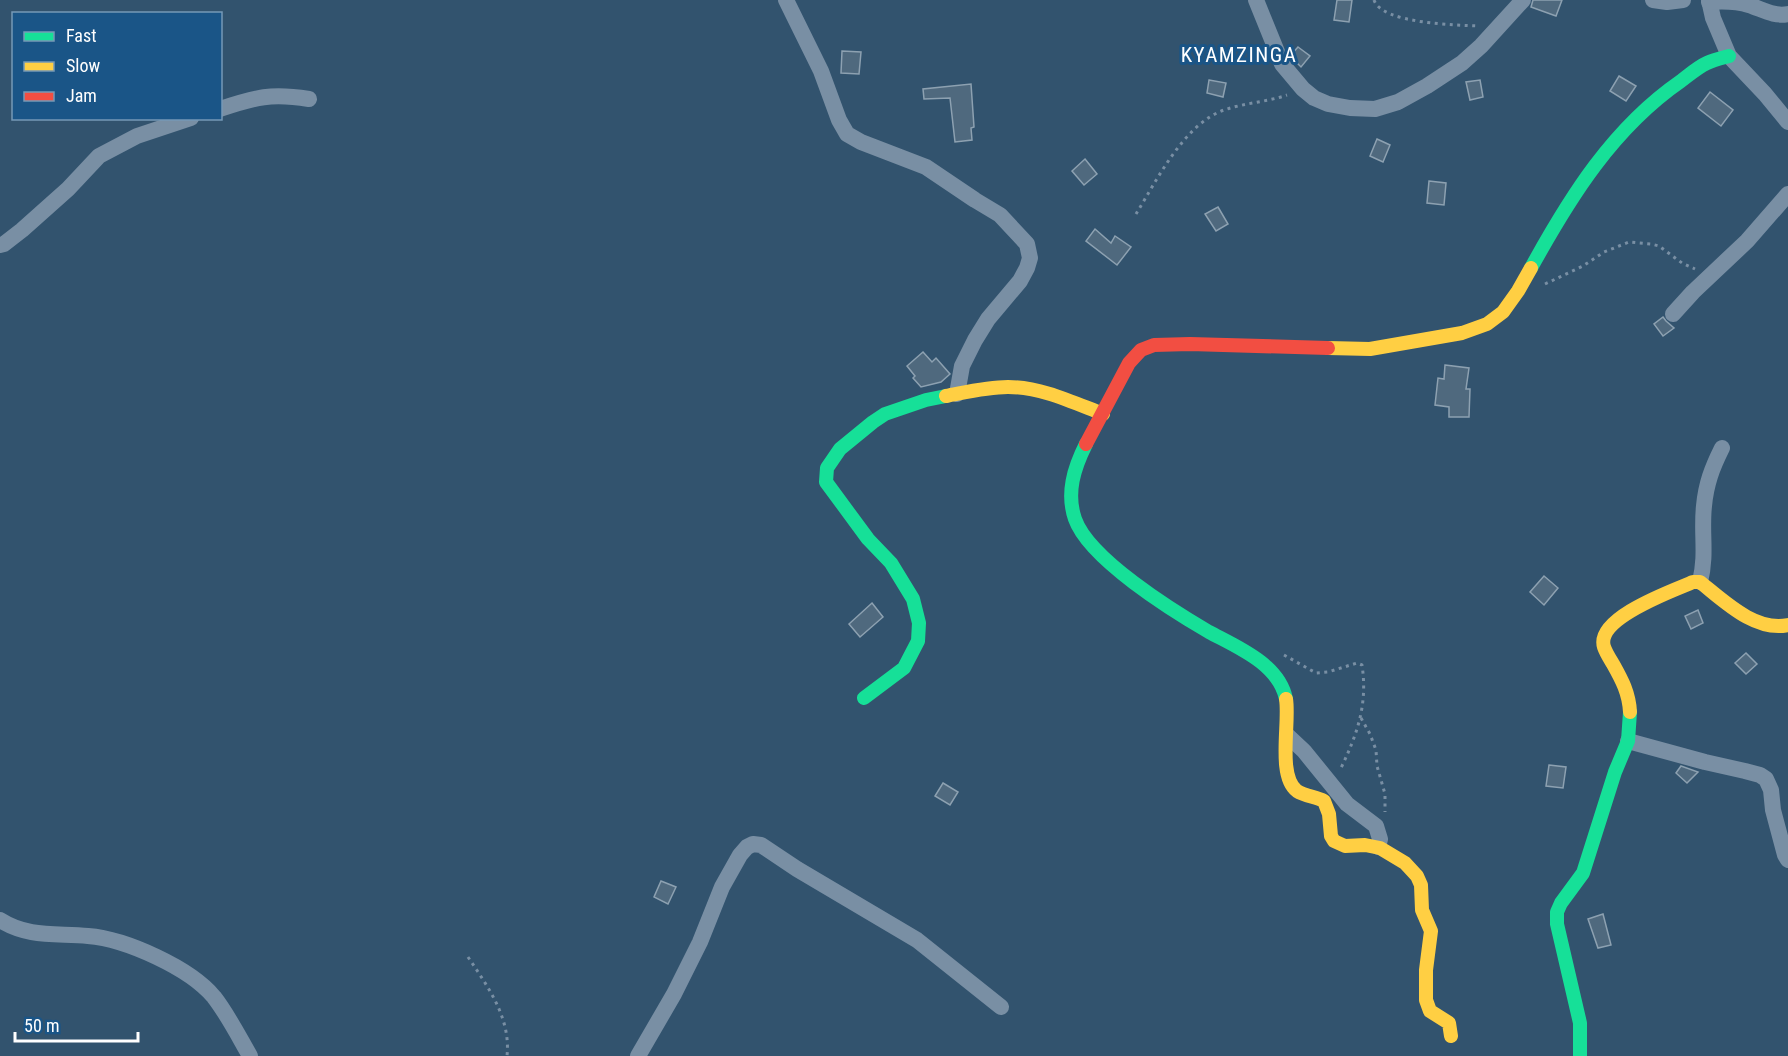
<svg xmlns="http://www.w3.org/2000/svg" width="1788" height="1056" font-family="'Roboto Condensed',sans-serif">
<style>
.building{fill:#4f697e;stroke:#8da1b1;stroke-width:1.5}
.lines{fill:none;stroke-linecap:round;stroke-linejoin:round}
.path{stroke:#798fa4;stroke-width:3;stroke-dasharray:3 4.5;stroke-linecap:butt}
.street{stroke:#798fa4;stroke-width:16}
.fast{stroke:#16e098;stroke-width:14}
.slow{stroke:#ffcf43;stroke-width:14}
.jam{stroke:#f24e42;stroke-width:14}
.labels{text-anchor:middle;stroke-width:6;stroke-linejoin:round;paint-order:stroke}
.quarter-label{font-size:21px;letter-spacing:1.5px;fill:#fff;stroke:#1a5587}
</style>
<rect width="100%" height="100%" fill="#32536e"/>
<g class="building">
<polygon points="1337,0 1352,0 1349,22 1334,20"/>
<polygon points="1533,0 1562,0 1556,16 1531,7"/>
<polygon points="1298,47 1310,56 1301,67 1290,56"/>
<polygon points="842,51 861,52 859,74 841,73"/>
<polygon points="1619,76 1636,86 1626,101 1610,91"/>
<polygon points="1209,80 1226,83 1223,97 1207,93"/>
<polygon points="1480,80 1483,97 1470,100 1466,82"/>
<polygon points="971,84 974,127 971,128 972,140 955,142 950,98 924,99 923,89"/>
<polygon points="1710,92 1733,110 1721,126 1698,108"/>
<polygon points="1377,139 1390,145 1383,162 1370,156"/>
<polygon points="1085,159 1097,174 1084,185 1072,171"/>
<polygon points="1429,181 1446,183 1444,205 1427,203"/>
<polygon points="1218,207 1228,224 1216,231 1205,214"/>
<polygon points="1095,229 1111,243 1115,236 1131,247 1117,265 1086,241"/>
<polygon points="1663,317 1666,321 1674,328 1663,336 1654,324"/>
<polygon points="923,352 932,362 936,358 950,374 941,382 921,387 913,378 915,376 907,366"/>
<polygon points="1445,365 1469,368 1466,389 1470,389 1469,417 1449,417 1449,407 1435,405 1438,378 1444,379"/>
<polygon points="1544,576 1558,588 1544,605 1530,592"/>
<polygon points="872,603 883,617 860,637 849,624"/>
<polygon points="1698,610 1703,623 1691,629 1685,616"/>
<polygon points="1746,653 1757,664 1746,674 1735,663"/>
<polygon points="1549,765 1566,767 1563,788 1546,786"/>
<polygon points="1681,766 1698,772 1687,783 1676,773"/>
<polygon points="943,783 958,792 950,805 935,796"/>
<polygon points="661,881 676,887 668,904 654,897"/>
<polygon points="1603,914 1611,945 1598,948 1588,919"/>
</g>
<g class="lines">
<g class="path">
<path d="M1374 0C1382 24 1457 25 1479 26"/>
<path d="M1136 214C1157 180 1184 124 1224 110 1244 103 1267 102 1287 95"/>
<polyline points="1545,284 1583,266 1604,252 1629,242 1651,244 1659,246 1682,263 1695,269"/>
<path d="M1284 655 1316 673 1328 672 1357 663 1362 665C1368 705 1357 735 1340 770"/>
<polyline points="1361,718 1370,734 1376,750 1377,766 1385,794 1385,812"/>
<path d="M468 957C488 987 511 1018 507 1056"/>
</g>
<g class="street">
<polyline points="786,0 821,71 839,120 847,134 861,142 926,167 975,200 1000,215 1027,244 1030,258 1027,268 1020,281 988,319 975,340 962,366 957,394"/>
<polyline points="1256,0 1282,64 1303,89 1314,98 1328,104 1350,108 1375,109 1398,102 1427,86 1462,63 1481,46 1523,0"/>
<polyline points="1653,0 1667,2 1683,0"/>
<polyline points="1709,0 1713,18 1729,56 1765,94 1788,122"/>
<path d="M1709 2C1723 1 1736 1 1749 5 1762 9 1774 17 1788 14"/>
<path d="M220 109C256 97 271 93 309 99"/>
<polyline points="0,245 4,244 22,230 68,189 99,156 137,136 191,118"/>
<polyline points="1673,314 1693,292 1747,241 1788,194"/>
<path d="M1700 582C1707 554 1701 533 1704 506 1706 484 1712 468 1722 448"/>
<polyline points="1288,736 1304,751 1347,804 1376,826 1380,839 1378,847"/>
<polyline points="1628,741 1705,762 1745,771 1760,775 1766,779 1771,790 1773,810 1785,855 1788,860"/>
<path d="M0 920C28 938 57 933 88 936 126 939 190 968 214 997 228 1015 239 1037 250 1056"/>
<polyline points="638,1056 674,994 700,942 722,887 740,855 747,847 753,844 761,845 797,869 917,940 1001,1007"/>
</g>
<g class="fast">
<path d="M1531 268C1570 197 1613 128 1681 81 1689 75 1698 67 1707 63 1714 60 1722 58 1729 56"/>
<path d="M1086 444C1074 468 1066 493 1075 519 1089 559 1173 611 1209 632 1237 647 1279 664 1286 699"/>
<polyline points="864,698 904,668 918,641 919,623 913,599 891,563 868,539 826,482 827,468 840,449 873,422 885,414 926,400 946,396"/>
<polyline points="1580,1056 1580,1023 1557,924 1557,912 1561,903 1583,873 1615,772 1628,741 1630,712"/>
</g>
<g class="slow">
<polyline points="1328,348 1370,349 1462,333 1487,324 1503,312 1518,291 1531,268"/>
<path d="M946 396C967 392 987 387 1008 387 1041 387 1072 402 1103 414"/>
<path d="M1286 699C1290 722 1277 776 1297 791 1305 796 1316 797 1324 801L1329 814 1331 836 1334 841 1345 846 1365 845 1380 848 1405 863 1417 876 1421 885 1422 910 1431 931 1426 970V1000L1430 1011 1449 1023 1451 1036"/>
<path d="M1630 712C1629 693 1622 680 1613 664 1610 659 1606 653 1604 647 1595 618 1672 591 1693 582H1700C1724 601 1755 632 1788 625"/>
</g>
<polyline class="jam" points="1086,444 1129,363 1141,350 1154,345 1190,344 1328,348"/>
</g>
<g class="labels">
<g class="quarter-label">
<text x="1239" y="62">KYAMZINGA</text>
</g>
</g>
<rect x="12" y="12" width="210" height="108" fill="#1a5587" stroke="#7699b7" stroke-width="1.5"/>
<rect x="24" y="32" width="30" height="9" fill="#16e098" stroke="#7699b7" stroke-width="1.5"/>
<text x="66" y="42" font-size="18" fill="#ffffff">Fast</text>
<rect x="24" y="62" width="30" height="9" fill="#ffcf43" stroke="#7699b7" stroke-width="1.5"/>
<text x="66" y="72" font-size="18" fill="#ffffff">Slow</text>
<rect x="24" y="92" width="30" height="9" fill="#f24e42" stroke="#7699b7" stroke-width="1.5"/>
<text x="66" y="102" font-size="18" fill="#ffffff">Jam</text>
<path d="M15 1032v9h123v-9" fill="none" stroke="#ffffff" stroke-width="3"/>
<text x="24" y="1032" font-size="18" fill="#ffffff" stroke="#1a5587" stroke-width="4.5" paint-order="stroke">50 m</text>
</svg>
